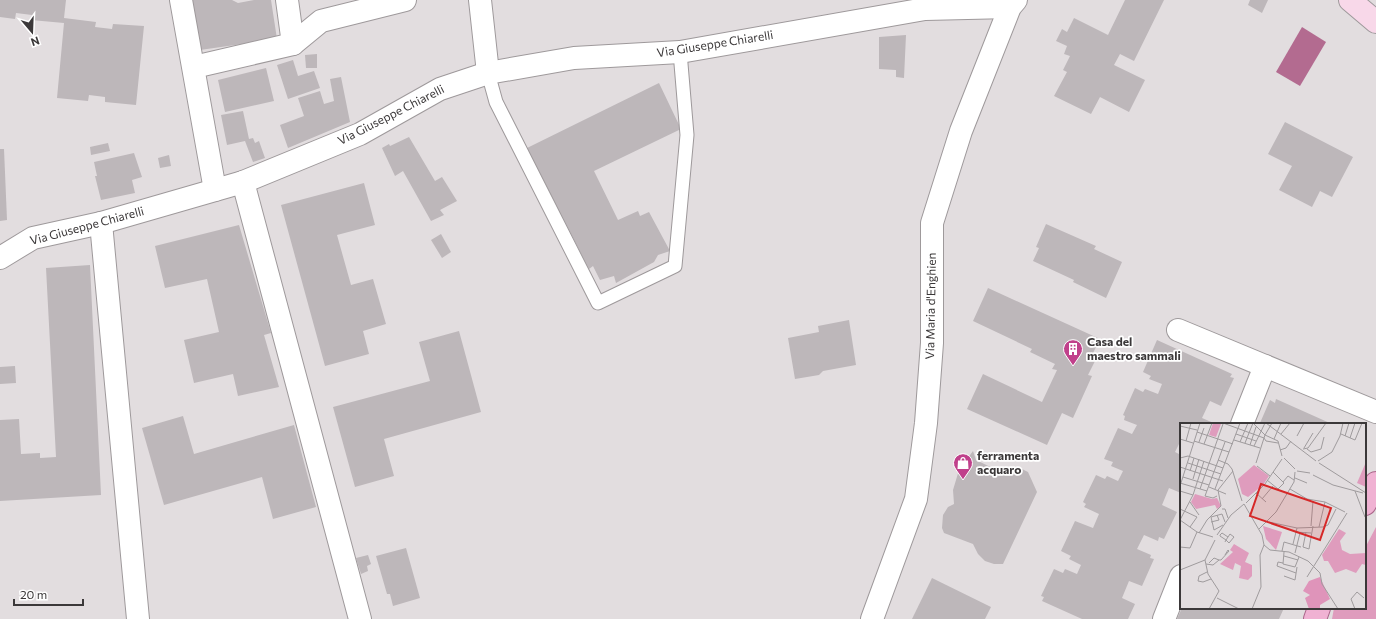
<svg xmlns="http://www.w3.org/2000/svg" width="1376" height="619" font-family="Commissioner,sans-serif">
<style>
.green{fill:#df9cbd}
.water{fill:#b36b90}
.building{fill:#bdb7ba}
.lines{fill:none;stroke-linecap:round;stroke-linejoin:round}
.lane-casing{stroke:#9e999b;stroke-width:15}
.street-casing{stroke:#9e999b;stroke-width:24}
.secondary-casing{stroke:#9e999b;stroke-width:24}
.primary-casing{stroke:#aa668a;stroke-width:24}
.lane{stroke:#fff;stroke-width:13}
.street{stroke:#fff;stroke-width:22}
.secondary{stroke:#f8d8e9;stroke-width:22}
.primary{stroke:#f0b2d3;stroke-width:22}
.labels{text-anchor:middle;stroke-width:3.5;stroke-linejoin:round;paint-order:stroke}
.street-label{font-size:12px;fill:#3b3839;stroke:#fff}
.poi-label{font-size:12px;font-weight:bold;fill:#3b3839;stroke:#fff;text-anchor:start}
.inset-road{fill:none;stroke:#9f9b9d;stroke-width:1}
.view{fill:#d62828;fill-opacity:0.15;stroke:#d62828;stroke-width:2}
.inset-edge{fill:none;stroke:#3b3839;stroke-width:2}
</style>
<rect width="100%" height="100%" fill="#e2dddf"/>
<polygon class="green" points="1376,527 1376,619 1332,619 1334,608 1365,608 1365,548"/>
<polygon class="water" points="1302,27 1326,42 1300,86 1276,72"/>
<g class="building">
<polygon points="0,0 66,0 64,18 96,22 95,27 112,29 113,24 144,26 136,105 105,102 105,97 89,95 88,101 57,98 64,23 31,20 32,15 16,13 15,19 0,17"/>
<polygon points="192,0 232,0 238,3 254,0 271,0 277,39 200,50"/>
<polygon points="1125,0 1164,0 1134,61 1120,54 1114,65 1145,80 1129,112 1100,97 1091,114 1054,96 1067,72 1063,70 1070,56 1064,54 1067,46 1056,41 1062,29 1067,32 1074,18 1108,35"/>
<polygon points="1250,0 1268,0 1262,13 1248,5"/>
<polygon points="906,35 904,78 896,77 896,70 879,69 879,37"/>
<polygon points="317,54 317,68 306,68 305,55"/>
<polygon points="293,60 298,76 314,71 320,88 288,99 277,65"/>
<polygon points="266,68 274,101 225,112 218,80"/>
<polygon points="341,77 350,122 288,148 280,125 304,116 298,98 320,91 324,104 334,101 330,79"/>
<polygon points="659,83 681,129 594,171 618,220 638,211 640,216 649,212 670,251 658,255 654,262 616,283 614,276 600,280 593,266 589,269 527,148"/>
<polygon points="243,111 249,139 253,138 255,143 259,141 265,158 253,162 245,141 227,145 221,115"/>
<polygon points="1285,122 1353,157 1332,197 1320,191 1312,207 1279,190 1292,166 1268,154"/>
<polygon points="409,137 435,181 442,177 457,201 440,210 444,215 431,221 403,171 395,176 382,148 389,144 390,146"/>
<polygon points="108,143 110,151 91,155 90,147"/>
<polygon points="0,149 4,149 7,220 0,221"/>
<polygon points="134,153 142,177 132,180 135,193 101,200 95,176 97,176 94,162"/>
<polygon points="169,155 171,166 160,168 158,158"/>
<polygon points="364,183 375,225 337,235 351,285 373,279 386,324 363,331 369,354 325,366 281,205"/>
<polygon points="1046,224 1096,246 1094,249 1122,262 1106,298 1073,282 1074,280 1033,261 1039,248 1036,247"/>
<polygon points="239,225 271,333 264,335 279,387 238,396 233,374 194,383 184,340 219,332 207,279 165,288 155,246"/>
<polygon points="441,234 451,252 442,258 431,240"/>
<polygon points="90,265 101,495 0,501 0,420 19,419 21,454 40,453 40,458 56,457 46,268"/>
<polygon points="988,288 1100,339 1093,353 1098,355 1088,375 1092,376 1073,418 1062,413 1047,445 967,409 983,374 1042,402 1057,370 1052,369 1055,364 1030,352 1032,349 973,321"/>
<polygon points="849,320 856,365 823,371 819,375 795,379 788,338 819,332 818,326"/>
<polygon points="459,331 481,412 384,439 394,476 355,487 333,407 430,381 419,342"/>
<polygon points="1157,340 1232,374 1230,377 1234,378 1221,406 1210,401 1202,418 1216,424 1181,424 1181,445 1179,444 1175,452 1181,455 1181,493 1169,488 1162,505 1177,512 1164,539 1159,537 1158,541 1144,535 1137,549 1151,555 1150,558 1154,559 1142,586 1129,581 1122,598 1135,604 1128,619 1082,619 1042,601 1044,597 1041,596 1054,569 1063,573 1065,569 1077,574 1081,565 1069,559 1071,556 1061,551 1075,521 1093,528 1099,514 1084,507 1086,504 1083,502 1096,475 1105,479 1107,476 1118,481 1123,471 1111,466 1113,462 1104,459 1118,428 1132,434 1137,425 1124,420 1125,416 1123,415 1135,388 1143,392 1145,389 1158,394 1162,384 1149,379 1151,376 1143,372"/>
<polygon points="15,366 16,383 0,384 0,367"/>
<polygon points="1276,399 1332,424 1260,423 1270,400 1275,403"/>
<polygon points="183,416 194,454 294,425 316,507 273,519 262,477 164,505 142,428"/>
<polygon points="973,451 976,460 1007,475 1015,469 1022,469 1028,472 1037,492 1003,564 994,564 985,561 978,554 973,544 944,533 942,528 943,515 948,507 954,504 953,490 959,470"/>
<polygon points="406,548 420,598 393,606 390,594 387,594 376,556"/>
<polygon points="368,555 371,564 367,566 368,571 361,574 356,558"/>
<polygon points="932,578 991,607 985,619 912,619"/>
<polygon points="1182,608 1284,608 1279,619 1177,619"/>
</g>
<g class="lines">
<defs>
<polyline id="lane" points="488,73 496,102 598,303 675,266 687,135 680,52"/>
<g id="street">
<polyline points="181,0 215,190"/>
<polyline points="287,0 293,44"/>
<polyline points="480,0 488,73"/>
<polyline points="194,67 293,44 321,21 405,0"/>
<polyline points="243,182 360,619"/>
<polyline points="101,223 138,619"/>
<polyline points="0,258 33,238 101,223 243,182 360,134 440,89 488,73 574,58 680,52 925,9 1010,7"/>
<polyline points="1178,330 1376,412"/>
<polyline points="1242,424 1265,366"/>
<polyline points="872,619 916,499 926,423 932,343 932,223 961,131 1010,7 1016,0"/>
<polyline points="1164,619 1181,576"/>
</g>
<polyline id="secondary" points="1350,0 1376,22"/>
<g id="primary">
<polyline points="1365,504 1376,483"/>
<polyline points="1315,619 1319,608"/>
</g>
</defs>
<use href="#lane" class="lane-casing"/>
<use href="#street" class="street-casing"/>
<use href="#secondary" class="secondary-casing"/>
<use href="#primary" class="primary-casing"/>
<use href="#lane" class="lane"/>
<use href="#street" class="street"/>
<use href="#secondary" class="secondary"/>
<use href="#primary" class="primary"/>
</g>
<defs>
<symbol id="building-pin" viewBox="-11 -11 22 30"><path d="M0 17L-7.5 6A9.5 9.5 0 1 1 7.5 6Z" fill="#c0408b" stroke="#fff"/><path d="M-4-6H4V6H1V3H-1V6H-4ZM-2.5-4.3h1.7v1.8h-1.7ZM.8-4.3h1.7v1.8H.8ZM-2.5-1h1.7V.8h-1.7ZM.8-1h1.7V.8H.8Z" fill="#fff"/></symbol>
<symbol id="shop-pin" viewBox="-11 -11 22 30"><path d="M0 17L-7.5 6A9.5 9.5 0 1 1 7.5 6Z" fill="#c0408b" stroke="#fff"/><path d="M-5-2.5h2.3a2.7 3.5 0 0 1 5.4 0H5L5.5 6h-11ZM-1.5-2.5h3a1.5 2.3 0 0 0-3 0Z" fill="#fff"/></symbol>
</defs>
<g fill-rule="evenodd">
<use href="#building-pin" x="1062" y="338" width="22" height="30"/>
<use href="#shop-pin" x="952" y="452" width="22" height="30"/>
</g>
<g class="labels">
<g class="street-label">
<text transform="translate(715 44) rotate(-9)" y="4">Via Giuseppe Chiarelli</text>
<text transform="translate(391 115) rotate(-27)" y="4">Via Giuseppe Chiarelli</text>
<text transform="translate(87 226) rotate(-15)" y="4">Via Giuseppe Chiarelli</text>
<text transform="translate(931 306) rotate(-89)" y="4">Via Maria d'Enghien</text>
</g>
<g class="poi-label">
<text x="1087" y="346">Casa del<tspan x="1087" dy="14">maestro sammali</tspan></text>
<text x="977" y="460">ferramenta<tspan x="977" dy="14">acquaro</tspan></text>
</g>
</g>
<g transform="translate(1180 423)">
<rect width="186" height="186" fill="#e2dddf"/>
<path d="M33 0 41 1 36 14 29 12ZM186 39V64L177 60ZM74 42 89 53 83 62 68 74 62 71 58 56ZM15 71 32 76 37 75 41 83 37 86 35 82 16 86 11 79ZM83 103 102 109 96 127 86 116ZM159 106 166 110 160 118 162 127 170 131 186 130V142L182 141 176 150 166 146 155 150 148 138H144L142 132ZM54 121 69 130 65 139 72 142V153L68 157 59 155 61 143 55 140 53 147 40 141 53 129 50 127Z" fill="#df9cbd"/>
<path d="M140 154 150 176 140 182V186H129L125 175 130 172 123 168 129 158Z" fill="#df94ba"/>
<path class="inset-road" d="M43 0 84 15 76 40M86 0 136 38M0 3 17 7M17 9 53 21M56 11 76 18M101 11 110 0M161 11 175 17 182 0M117 13 124 0M165 13 169 0M170 15 175 0M0 16 13 20M94 16 101 0M54 17 80 25M6 18 11 0M14 18 49 29M19 19 24 5M60 19 68 0M65 20 73 0 85 12 92 0M98 20 86 18 84 15 85 12 98 18 102 33M24 21 32 0M70 22 76 4M74 23 85 0M124 25 133 10M123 26 128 25 146 0M127 26 131 29 141 26 144 14M100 27 106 25 111 18M0 35 8 33 43 45M104 35 115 46M38 37 48 41 52 46 62 78M138 38 152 29 160 13 163 0M8 40 41 51M139 40 186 70M77 43 90 53M0 44 43 58M10 48 14 35M117 48 130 50M93 49 103 59 108 53 114 57M133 52 153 62 183 70M3 54 29 62M115 55 127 60M13 56 19 36M87 57 98 66 104 60 103 59M0 60 27 68M0 63 20 0M29 64 46 71M20 66 43 1M35 66 60 0M110 66 127 76 145 79 165 89M0 68 13 72M175 68 185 94M76 70 86 79M37 73 33 75 25 73 45 19M82 76 93 63M10 79 19 92M66 80 85 61 102 36M64 81 82 112 84 122 90 127 109 129 128 138 140 150 142 161 158 186M0 86 17 94M42 86H45L48 95M0 97 13 72 24 38M0 97 17 109 33 114M31 99 39 97 37 92M89 99 117 105 143 104 148 102 156 86M43 102 34 107 31 94 42 91 45 99M131 103 133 78M10 104 17 94M139 104 145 79M79 106 96 89 114 59 115 49M115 109 131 110M126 109 123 124 129 126 133 103M19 110 27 97 41 83 38 67 53 48M37 112 51 92 64 81M45 119 46 117 48 114 42 110 40 112V113L46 117 49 120 54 114 50 111 48 114M113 121 117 105M0 124 10 125 17 109M102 128 104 119 121 124M104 129 103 141 115 144 119 134M115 130 120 110M104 133 118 137M25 137 28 151 39 168 29 186M25 137 35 117M39 137H41L49 128 48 127 45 132M103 140 98 139 97 143 116 150M26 141 33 142 39 137 34 135 29 140M0 147 25 137M27 149 19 153 18 158 23 159 31 156M104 153 115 157 117 144M127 154 167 90M37 175 59 186M72 186 81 164 80 132 84 122M175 186 171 176 177 169 184 175"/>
<path class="view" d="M81 61 151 85 140 117 70 93Z"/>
<rect width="186" height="186" class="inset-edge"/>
</g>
<g transform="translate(32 32) rotate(161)" stroke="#ffffff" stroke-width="3" paint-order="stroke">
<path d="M0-3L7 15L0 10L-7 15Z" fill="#3b3839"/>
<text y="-6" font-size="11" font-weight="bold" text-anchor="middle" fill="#3b3839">N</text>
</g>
<path d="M14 599v6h69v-6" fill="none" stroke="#3b3839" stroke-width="2"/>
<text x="20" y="599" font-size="12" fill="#3b3839" stroke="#ffffff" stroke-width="3" paint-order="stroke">20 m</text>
</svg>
